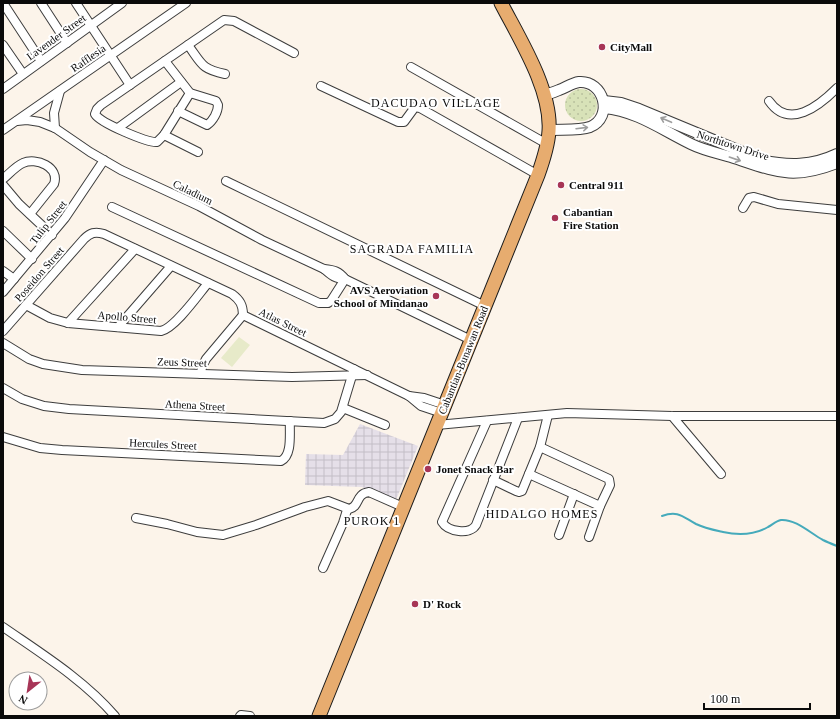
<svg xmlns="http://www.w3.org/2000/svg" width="840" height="719" font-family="Georgia,serif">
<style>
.industrial{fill:url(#industrial-grid)}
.grass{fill:url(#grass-dots)}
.pitch{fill:#e7eac9}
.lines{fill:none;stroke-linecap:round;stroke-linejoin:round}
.stream{stroke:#45aabb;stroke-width:2}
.minor-casing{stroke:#3d3d3d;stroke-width:10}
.tertiary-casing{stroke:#3d3d3d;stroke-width:12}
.primary-casing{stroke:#1b1b1b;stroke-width:15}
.minor{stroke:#fff;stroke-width:8}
.tertiary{stroke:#fff;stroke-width:10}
.primary{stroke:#e7ac6f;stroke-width:13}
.oneway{stroke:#9d9d9d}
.poi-dot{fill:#a73557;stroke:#fff;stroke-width:1.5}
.labels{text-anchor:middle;stroke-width:4;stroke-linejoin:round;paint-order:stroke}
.street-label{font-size:11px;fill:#0a0a0a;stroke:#fff}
.poi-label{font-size:11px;font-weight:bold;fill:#0a0a0a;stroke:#fff;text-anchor:start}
.neighbourhood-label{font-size:12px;letter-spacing:1px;fill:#0a0a0a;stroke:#fff}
</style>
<defs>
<pattern id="industrial-grid" width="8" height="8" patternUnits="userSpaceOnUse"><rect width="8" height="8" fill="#e5dfe8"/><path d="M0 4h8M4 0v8" fill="none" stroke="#c3bec6"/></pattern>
<pattern id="grass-dots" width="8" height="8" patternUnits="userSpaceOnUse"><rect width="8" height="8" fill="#d8e2b8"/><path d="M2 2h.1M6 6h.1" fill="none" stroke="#b8c19d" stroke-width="1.8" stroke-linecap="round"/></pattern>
</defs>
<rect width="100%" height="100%" fill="#fcf4ea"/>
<polygon class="industrial" points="360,424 418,446 396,500 362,487 305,485 306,454 343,455"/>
<circle class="grass" cx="581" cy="105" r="16"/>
<polygon class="pitch" points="239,337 250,345 232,367 221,358"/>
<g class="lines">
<path class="stream" d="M662 516C678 510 683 517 696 524 704 528 714 530 723 532 737 535 754 535 768 527 772 525 776 521 781 520 796 519 810 533 823 540 827 542 832 544 837 546"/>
<defs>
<g id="minor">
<polyline points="3,3 41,61"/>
<polyline points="41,3 67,43"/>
<polyline points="76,3 130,85"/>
<polyline points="3,45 23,74"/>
<path d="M188 45C202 64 201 69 225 74"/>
<path d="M165 61 190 93 216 101 218 105C218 112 213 121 207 125L178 111"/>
<polyline points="411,67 547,144"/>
<polyline points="321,86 398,122 404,122 415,107 420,108 538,175"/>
<polyline points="3,89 122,3"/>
<path d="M190 93 164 135 157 142C148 143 100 123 95 114L97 109 101 105 224 20 234 21 294 53"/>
<path d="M769 101C789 130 819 106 837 88"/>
<path d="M17 121 27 120 40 122 55 128 90 152 121 170 199 206 262 240 324 269C334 270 339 271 345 279"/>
<polyline points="55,128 54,113 60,91"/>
<polyline points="118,128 181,82"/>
<polyline points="3,130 186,3"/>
<polyline points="164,135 198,152"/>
<path d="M3 179C9 174 16 166 23 163 36 157 60 167 54 184L30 214"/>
<polyline points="226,181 485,306"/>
<polyline points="3,185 19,204 52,235"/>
<polyline points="112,207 319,303 328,303 331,301 345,279"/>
<polyline points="743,208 749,198 754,197 778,204 837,210"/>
<polyline points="3,231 32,259"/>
<path d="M324 269C331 275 335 279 345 279L471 340"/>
<polyline points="3,271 14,279"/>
<polyline points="3,292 65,218 104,160"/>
<path d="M26 305 50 318 68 323 161 331C175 328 198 295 208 283"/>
<polyline points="243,315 409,396 421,406 442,413"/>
<polyline points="68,323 135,249"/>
<polyline points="118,327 171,266"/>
<path d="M3 331 84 239C90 233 95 231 104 234L232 294C240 300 243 305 243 315"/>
<polyline points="3,343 29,359 43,364 82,370 292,377 367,375"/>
<polyline points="201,374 202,367 206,359 243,315"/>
<polyline points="3,388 22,399 44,406 69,409 324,423 335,419 341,412 354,369"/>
<polyline points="409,396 424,398 445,405"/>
<polyline points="343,408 385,425"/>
<polyline points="672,416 721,474"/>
<path d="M487 421 442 522C448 532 470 535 476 525L518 418"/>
<polyline points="437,425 567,413 672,416 837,416"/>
<path d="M3 437 40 448 62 450 281 461C293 455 289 432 290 421"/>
<polyline points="540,447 609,479 610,485 600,506 589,537"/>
<polyline points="529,474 600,506"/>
<polyline points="493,480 516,491 519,492 522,491 540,447 548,415"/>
<path d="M136 518 167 524 197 532 223 535 256 525 305 507 328 501 349 509C360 507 355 494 369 492L403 507"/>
<polyline points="559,535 574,494"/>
<polyline points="323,568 343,523 347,510"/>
<path d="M3 627C42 654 84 680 115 716"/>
<polyline points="240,716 241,715 250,716"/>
</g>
<g id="tertiary">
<path d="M544 95C549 94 554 92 559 90 565 88 572 83 579 82 604 80 614 117 590 127 579 131 561 129 549 130"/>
<path d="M604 101 621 103 639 109 762 160C788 166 812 166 837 154"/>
<path d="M604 108C637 111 662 130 691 144 703 150 717 153 731 157 775 171 791 181 837 163"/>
</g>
<path id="primary" d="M319 716 538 175C543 161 548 146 549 131 552 90 519 38 501 3"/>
</defs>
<use href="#minor" class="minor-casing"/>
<use href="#tertiary" class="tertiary-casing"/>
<use href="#primary" class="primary-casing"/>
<use href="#minor" class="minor"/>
<use href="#tertiary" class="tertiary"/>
<use href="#primary" class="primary"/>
</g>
<defs><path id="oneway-shaft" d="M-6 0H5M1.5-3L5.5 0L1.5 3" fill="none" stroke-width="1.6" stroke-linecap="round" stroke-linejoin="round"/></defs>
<g class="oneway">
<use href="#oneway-shaft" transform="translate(666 120) rotate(-157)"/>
<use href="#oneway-shaft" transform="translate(582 128) rotate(-7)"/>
<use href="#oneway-shaft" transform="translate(735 159) rotate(19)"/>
</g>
<g class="poi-dot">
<circle cx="602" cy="47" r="4"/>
<circle cx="561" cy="185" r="4"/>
<circle cx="555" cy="218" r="4"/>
<circle cx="436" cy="296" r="4"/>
<circle cx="428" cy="469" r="4"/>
<circle cx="415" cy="604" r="4"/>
</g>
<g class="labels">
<g class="street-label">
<text transform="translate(56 37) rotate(-36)" y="4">Lavender Street</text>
<text transform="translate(88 58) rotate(-35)" y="4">Rafflesia</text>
<text transform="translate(733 145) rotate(18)" y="4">Northtown Drive</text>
<text transform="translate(193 192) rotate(26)" y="4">Caladium</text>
<text transform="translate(48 222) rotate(-52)" y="4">Tulip Street</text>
<text transform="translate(39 274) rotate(-49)" y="4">Poseidon Street</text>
<text transform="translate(127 317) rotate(5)" y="4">Apollo Street</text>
<text transform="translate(283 322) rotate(26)" y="4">Atlas Street</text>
<text transform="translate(463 360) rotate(-68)" y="4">Cabantian-Bunawan Road</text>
<text transform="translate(182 362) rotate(2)" y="4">Zeus Street</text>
<text transform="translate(195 405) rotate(3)" y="4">Athena Street</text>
<text transform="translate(163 444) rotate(3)" y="4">Hercules Street</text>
</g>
<g class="poi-label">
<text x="610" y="51">CityMall</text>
<text x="569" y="189">Central 911</text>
<text x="563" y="216">Cabantian<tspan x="563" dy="13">Fire Station</tspan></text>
<text x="428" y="294" text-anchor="end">AVS Aeroviation<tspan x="428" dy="13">School of Mindanao</tspan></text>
<text x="436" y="473">Jonet Snack Bar</text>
<text x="423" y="608">D' Rock</text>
</g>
<g class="neighbourhood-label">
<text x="436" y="107">DACUDAO VILLAGE</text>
<text x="412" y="253">SAGRADA FAMILIA</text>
<text x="542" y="518">HIDALGO HOMES</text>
<text x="372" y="525">PUROK 1</text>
</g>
</g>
<rect width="840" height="719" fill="none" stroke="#0a0a0a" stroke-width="8"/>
<g transform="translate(28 691) rotate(210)"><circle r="19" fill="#ffffff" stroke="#9d9d9d"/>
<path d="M0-3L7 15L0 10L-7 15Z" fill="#a73557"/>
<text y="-6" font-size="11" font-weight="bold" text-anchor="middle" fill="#0a0a0a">N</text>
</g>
<path d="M704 703v6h106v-6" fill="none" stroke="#0a0a0a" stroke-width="2"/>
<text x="710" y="703" font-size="12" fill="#0a0a0a" stroke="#ffffff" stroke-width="3" paint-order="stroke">100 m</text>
</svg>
